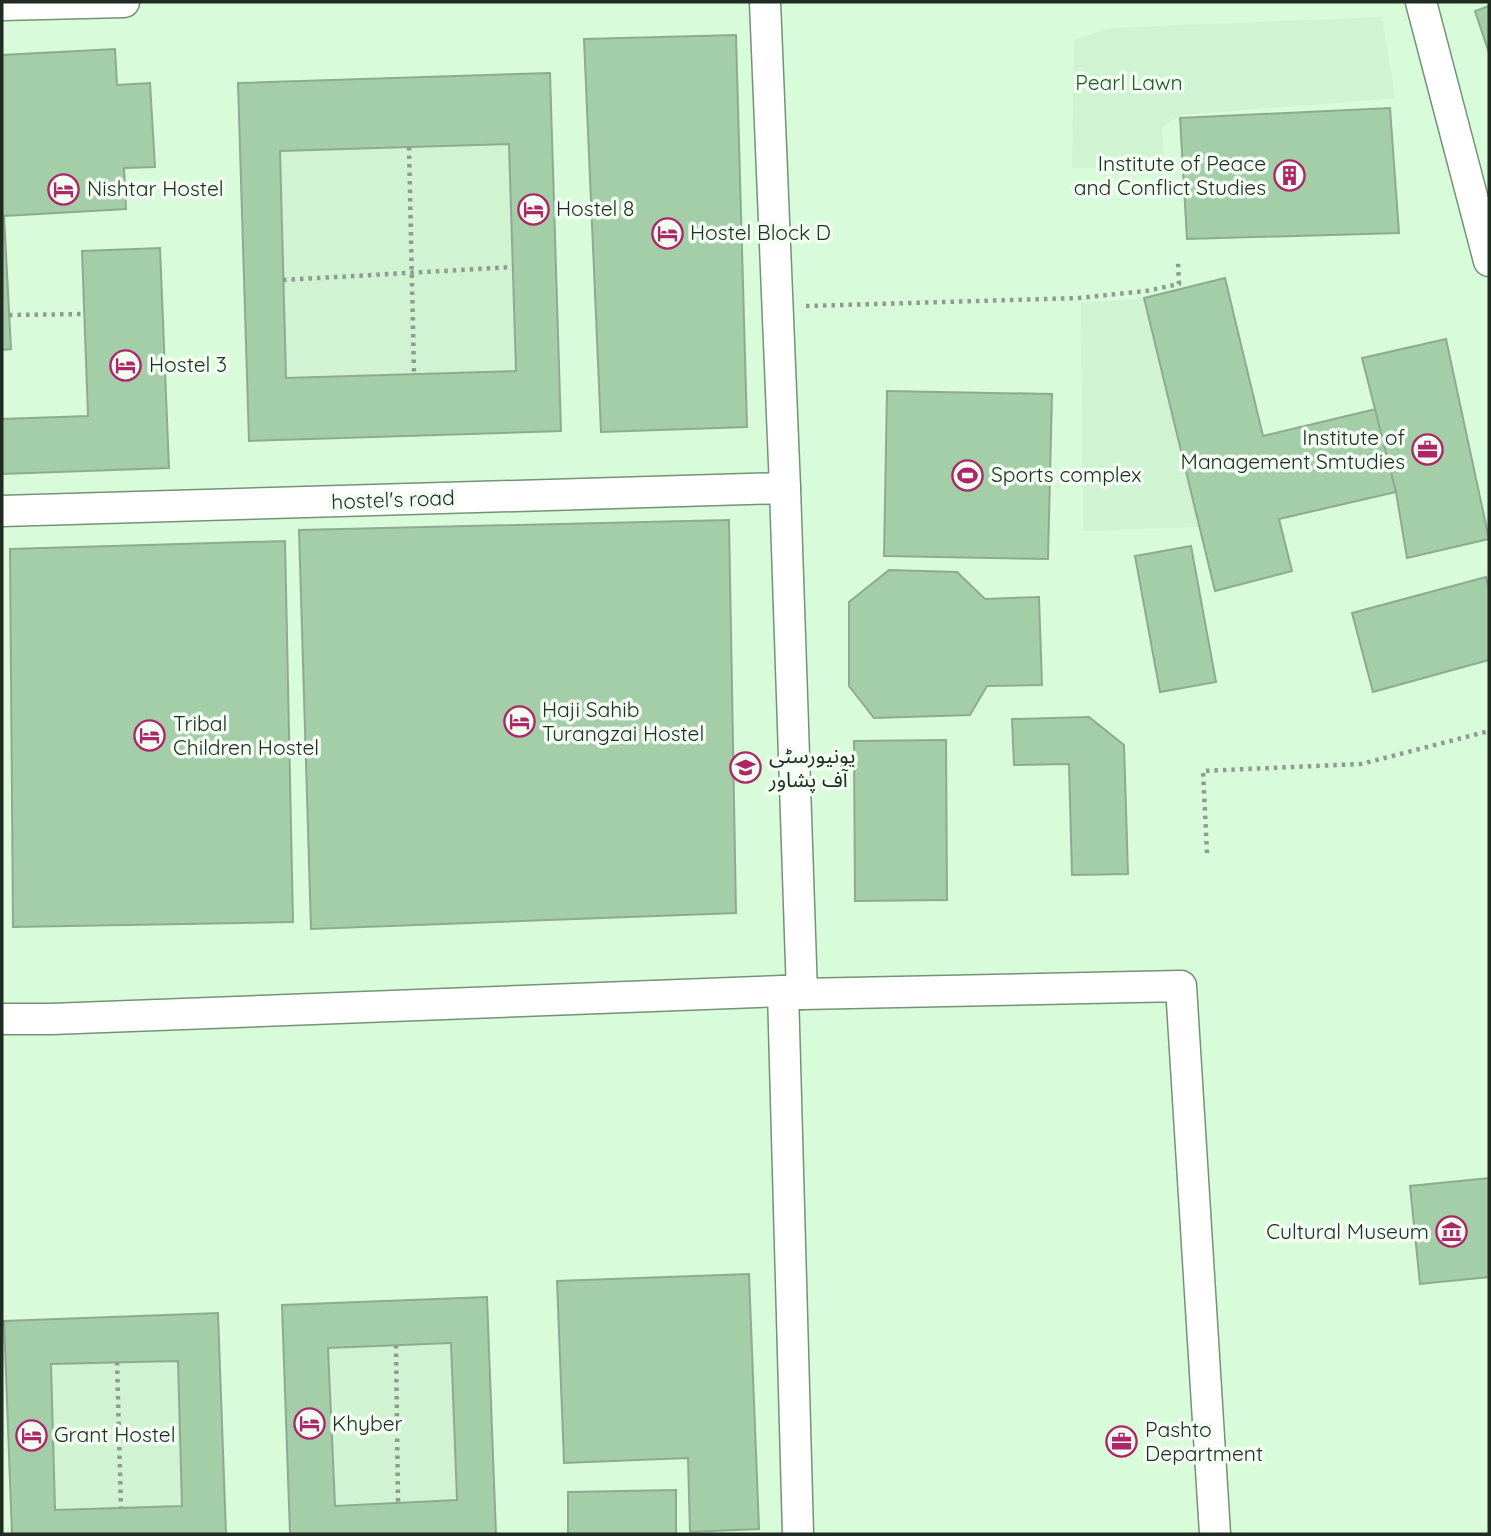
<svg xmlns="http://www.w3.org/2000/svg" width="1491" height="1536" font-family="Quicksand,'Noto Sans Arabic',sans-serif">
<style>
.built{fill:#d8fcda}
.green{fill:#d0f3d2}
.building{fill:#a4cea7;stroke:#8eaa90;stroke-width:2;fill-rule:evenodd}
.lines{fill:none;stroke-linecap:round;stroke-linejoin:round}
.minor-casing{stroke:#769178;stroke-width:33}
.path{stroke:#8f9b90;stroke-width:4.5;stroke-dasharray:3.5 5;stroke-linecap:butt}
.minor{stroke:#fff;stroke-width:30}
.labels{text-anchor:middle;stroke-width:7;stroke-linejoin:round;paint-order:stroke}
.park-label{font-size:21px;fill:#195625;stroke:#f2fef2}
.poi-label{font-size:21px;fill:#202b21;stroke:#f2fef2;text-anchor:start}
.street-label{font-size:21px;fill:#202b21;stroke:#f2fef2}
</style>
<rect width="100%" height="100%" fill="#f2fef2"/>
<rect class="built" x="2" y="2" width="1487" height="1532"/>
<g class="green">
<polygon points="1382,17 1395,98 1181,115 1162,127 1165,167 1072,168 1074,40 1109,28"/>
<polygon points="509,144 516,371 286,378 280,151"/>
<polygon points="1144,298 1200,527 1083,531 1081,303"/>
<polygon points="451,1343 457,1500 335,1506 328,1348"/>
<polygon points="178,1361 182,1506 55,1510 51,1364"/>
</g>
<g class="building">
<polygon points="1489,6 1489,53 1475,11"/>
<polygon points="736,35 747,427 601,432 584,39"/>
<polygon points="115,49 117,85 150,83 155,167 124,168 126,209 4,216 11,349 2,350 2,55"/>
<path d="M550 73 561 431 249 441 238 83ZM509 144 516 371 286 378 280 151Z"/>
<polygon points="1390,108 1399,233 1187,239 1180,118"/>
<polygon points="160,248 169,468 2,474 2,419 88,416 82,251"/>
<polygon points="1225,278 1263,436 1376,409 1396,492 1279,519 1292,571 1215,591 1144,298"/>
<polygon points="1446,339 1489,539 1407,558 1396,492 1362,358"/>
<polygon points="887,391 1052,394 1048,559 884,556"/>
<polygon points="729,520 736,913 311,929 299,530"/>
<polygon points="285,541 293,922 13,927 10,549"/>
<polygon points="1191,546 1216,682 1160,692 1135,556"/>
<polygon points="889,570 957,572 985,599 1039,597 1042,685 987,686 970,715 874,718 849,686 849,602"/>
<polygon points="1486,577 1489,589 1489,660 1373,692 1352,613"/>
<polygon points="1089,717 1124,745 1128,874 1072,875 1069,764 1014,765 1012,719"/>
<polygon points="946,740 947,900 855,901 854,741"/>
<polygon points="1489,1178 1489,1277 1420,1284 1410,1186"/>
<polygon points="749,1274 759,1529 690,1532 688,1458 564,1463 557,1281"/>
<path d="M487 1297 496 1534H290L282 1305ZM451 1343 457 1500 335 1506 328 1348Z"/>
<path d="M218 1313 226 1534H12L4 1321ZM178 1361 182 1506 55 1510 51 1364Z"/>
<polygon points="676,1490 676,1534 568,1534 568,1492"/>
</g>
<g class="lines">
<defs>
<g id="minor">
<polyline points="765,2 785,488 802,994"/>
<polyline points="1421,2 1489,261"/>
<polyline points="2,5 124,2"/>
<polyline points="2,511 785,488"/>
<polyline points="783,991 798,1534"/>
<polyline points="2,1019 51,1019 783,991 802,994 1181,986 1215,1534"/>
</g>
</defs>
<use href="#minor" class="minor-casing"/>
<g class="path">
<polyline points="409,147 414,374"/>
<polyline points="283,280 513,267"/>
<polyline points="806,306 1078,298 1146,291 1179,284 1178,262"/>
<polyline points="9,315 85,314"/>
<polyline points="1207,853 1203,771 1361,764 1489,731"/>
<polyline points="396,1345 398,1503"/>
<polyline points="117,1362 121,1508"/>
</g>
<use href="#minor" class="minor"/>
</g>
<defs>
<symbol id="building-ring" viewBox="-11 -11 22 22"><circle r="9.5" fill="#f2fef2" stroke="#af2668" stroke-width="1.5"/><path d="M-4-6H4V6H1V3H-1V6H-4ZM-2.5-4.3h1.7v1.8h-1.7ZM.8-4.3h1.7v1.8H.8ZM-2.5-1h1.7V.8h-1.7ZM.8-1h1.7V.8H.8Z" fill="#af2668"/></symbol>
<symbol id="hotel-ring" viewBox="-11 -11 22 22"><circle r="9.5" fill="#f2fef2" stroke="#af2668" stroke-width="1.5"/><path d="M-6-4.5h1.5V1H6V5H4.5V3h-9V5H-6ZM-4 0a1.8 1.8 0 1 1 3.6 0ZM.5 0V-2.5h3Q6-2.5 6 0Z" fill="#af2668"/></symbol>
<symbol id="office-ring" viewBox="-11 -11 22 22"><circle r="9.5" fill="#f2fef2" stroke="#af2668" stroke-width="1.5"/><path d="M-6-3h4V-5.5h4V-3h4V5H-6ZM-1-4.5V-3h2v-1.5ZM-6 0V1H6V0Z" fill="#af2668"/></symbol>
<symbol id="stadium-ring" viewBox="-11 -11 22 22"><circle r="9.5" fill="#f2fef2" stroke="#af2668" stroke-width="1.5"/><path d="M0-5a6.5 5 0 1 0 0 10a6.5 5 0 1 0 0-10ZM-3.5-1.8h7v3.6h-7Z" fill="#af2668"/></symbol>
<symbol id="university-ring" viewBox="-11 -11 22 22"><circle r="9.5" fill="#f2fef2" stroke="#af2668" stroke-width="1.5"/><path d="M0-5L7-2L0 1L-7-2ZM-4 1L0 2.5L4 1V4Q0 6-4 4Z" fill="#af2668"/></symbol>
<symbol id="museum-ring" viewBox="-11 -11 22 22"><circle r="9.5" fill="#f2fef2" stroke="#af2668" stroke-width="1.5"/><path d="M0-6L6-3V-2H-6V-3ZM-5-1h2V3h-2ZM-1-1h2V3h-2ZM3-1h2V3H3ZM-6 4H6V6H-6Z" fill="#af2668"/></symbol>
</defs>
<g fill-rule="evenodd">
<use href="#building-ring" x="1272" y="158" width="35" height="35"/>
<use href="#hotel-ring" x="46" y="172" width="35" height="35"/>
<use href="#hotel-ring" x="516" y="192" width="35" height="35"/>
<use href="#hotel-ring" x="650" y="216" width="35" height="35"/>
<use href="#hotel-ring" x="108" y="348" width="35" height="35"/>
<use href="#office-ring" x="1410" y="432" width="35" height="35"/>
<use href="#stadium-ring" x="950" y="458" width="35" height="35"/>
<use href="#hotel-ring" x="502" y="704" width="35" height="35"/>
<use href="#hotel-ring" x="132" y="718" width="35" height="35"/>
<use href="#university-ring" x="728" y="750" width="35" height="35"/>
<use href="#museum-ring" x="1434" y="1214" width="35" height="35"/>
<use href="#hotel-ring" x="292" y="1406" width="35" height="35"/>
<use href="#hotel-ring" x="14" y="1418" width="35" height="35"/>
<use href="#office-ring" x="1104" y="1424" width="35" height="35"/>
</g>
<g class="labels">
<g class="park-label">
<text x="1129" y="90">Pearl Lawn</text>
</g>
<g class="poi-label">
<text x="1266" y="171" text-anchor="end">Institute of Peace<tspan x="1266" dy="24">and Conflict Studies</tspan></text>
<text x="87" y="196">Nishtar Hostel</text>
<text x="556" y="216">Hostel 8</text>
<text x="690" y="240">Hostel Block D</text>
<text x="149" y="372">Hostel 3</text>
<text x="1405" y="445" text-anchor="end">Institute of<tspan x="1405" dy="24">Management Smtudies</tspan></text>
<text x="991" y="482">Sports complex</text>
<text x="542" y="717">Haji Sahib<tspan x="542" dy="24">Turangzai Hostel</tspan></text>
<text x="173" y="731">Tribal<tspan x="173" dy="24">Children Hostel</tspan></text>
<text x="769" y="763">یونیورسٹی<tspan x="769" dy="24">آف پشاور</tspan></text>
<text x="1429" y="1239" text-anchor="end">Cultural Museum</text>
<text x="332" y="1431">Khyber</text>
<text x="1145" y="1437">Pashto<tspan x="1145" dy="24">Department</tspan></text>
<text x="54" y="1442">Grant Hostel</text>
</g>
<g class="street-label">
<text transform="translate(393 500) rotate(-2)" y="7">hostel's road</text>
</g>
</g>
<rect width="1491" height="1536" fill="none" stroke="#202b21" stroke-width="7"/>
</svg>
